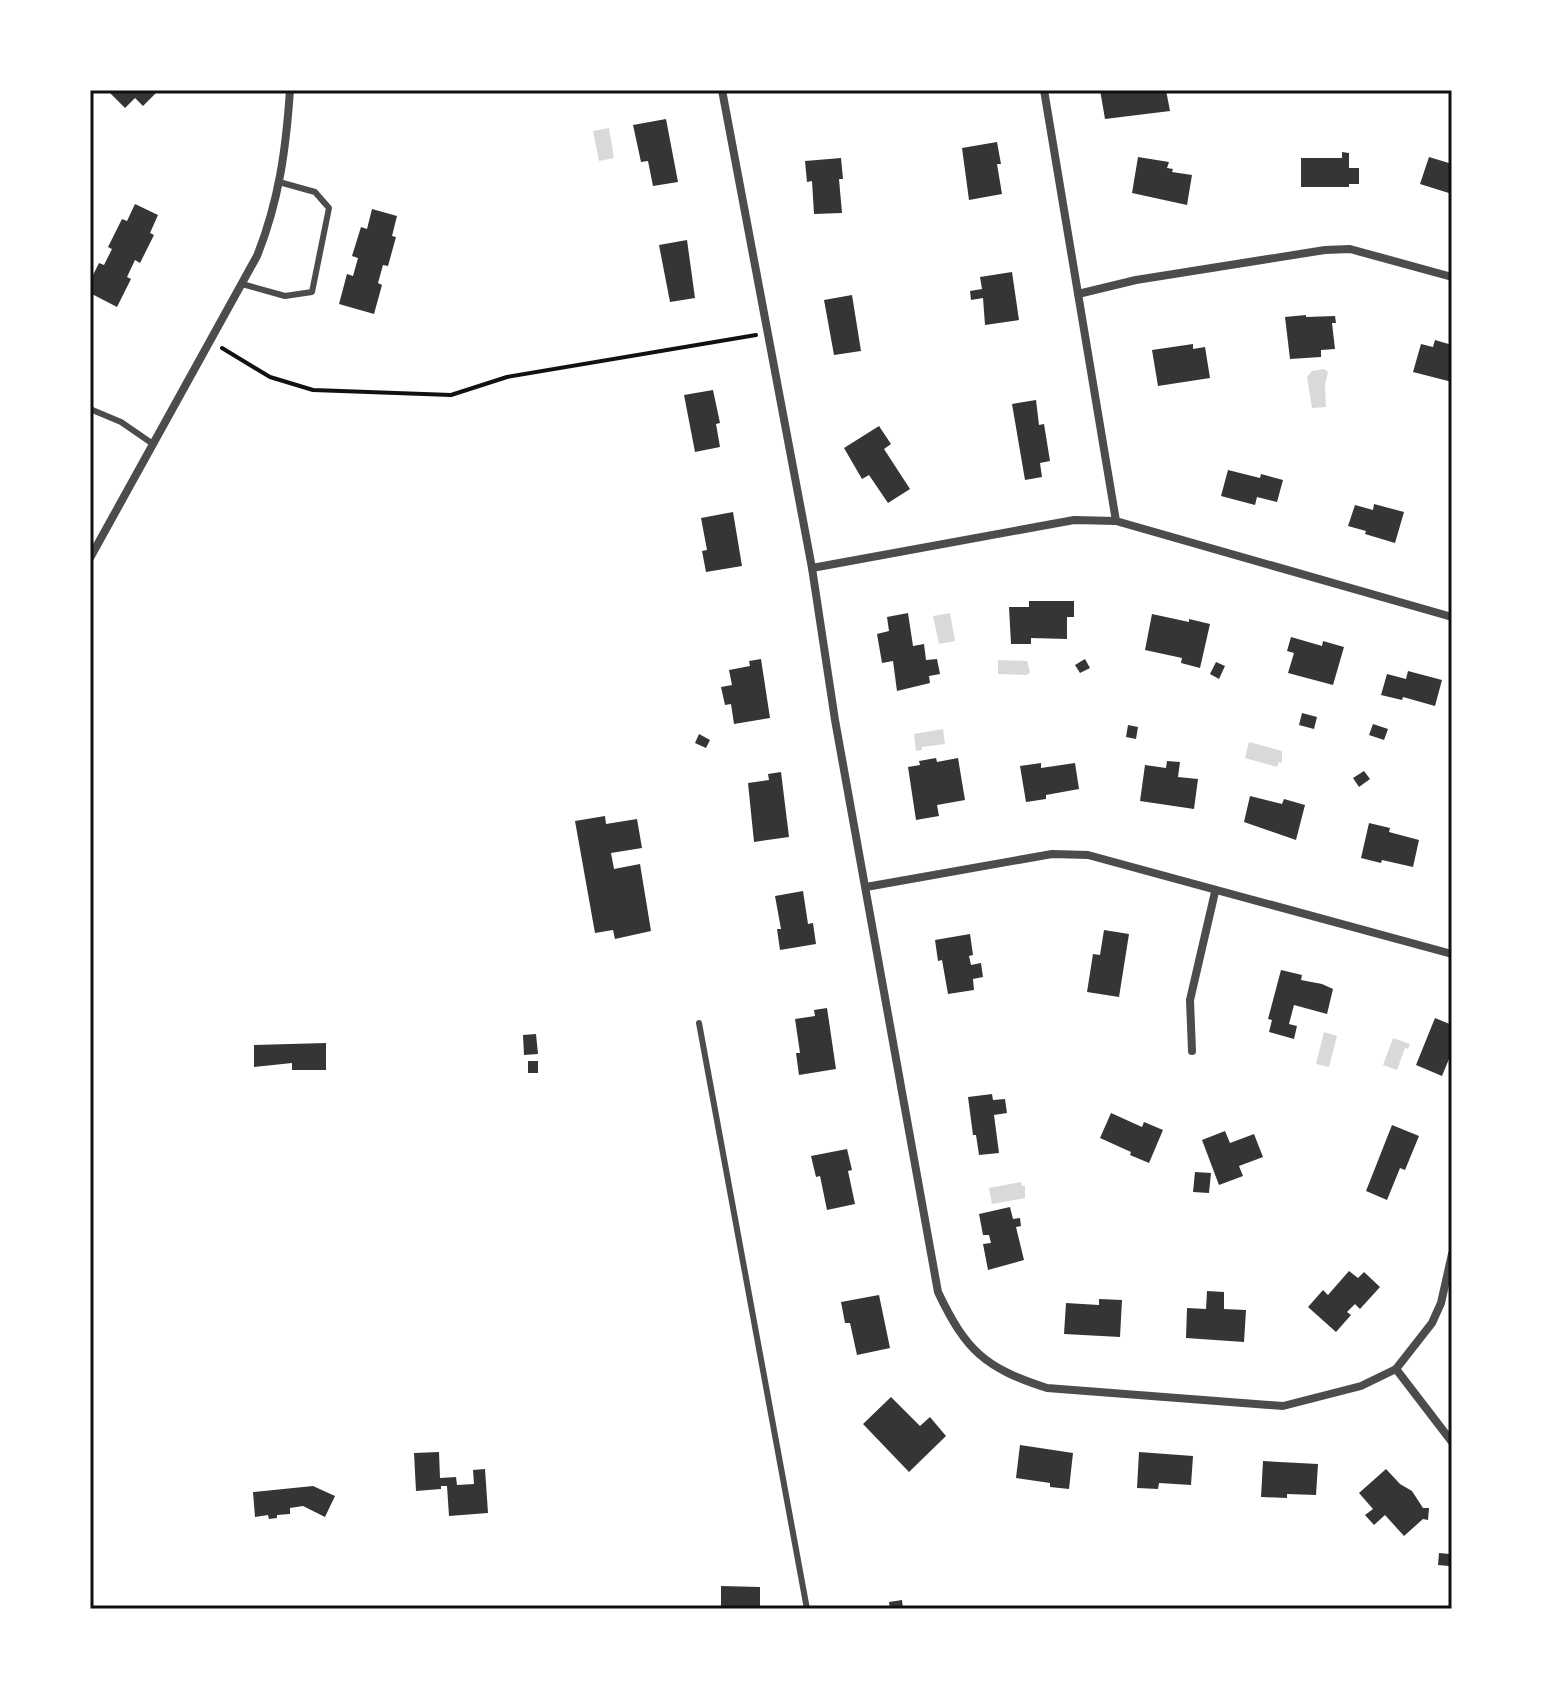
<svg xmlns="http://www.w3.org/2000/svg" width="1542" height="1699" font-family="'DejaVu Sans',sans-serif">
<style>
.water{fill:#d9d9d9}
.building{fill:#353535}
.lines{fill:none;stroke-linecap:round;stroke-linejoin:round}
.path{stroke:#111;stroke-width:4}
.service{stroke:#4c4c4c;stroke-width:6}
.minor{stroke:#4c4c4c;stroke-width:8}
.neatline{fill:none;stroke:#111;stroke-width:3}
</style>
<rect width="100%" height="100%" fill="#fff"/>
<g class="water">
<polygon points="609,128 614,158 599,161 593,131"/>
<polygon points="1324,369 1328,372 1325,386 1326,407 1312,408 1307,377 1312,371"/>
<polygon points="950,613 955,641 939,644 933,616"/>
<polygon points="998,660 1027,661 1030,672 1027,675 998,674"/>
<polygon points="943,729 945,744 922,747 922,750 916,751 914,734"/>
<polygon points="1249,742 1282,751 1282,763 1279,762 1277,767 1245,758"/>
<polygon points="1324,1032 1337,1036 1329,1067 1316,1064"/>
<polygon points="1393,1038 1410,1044 1408,1049 1405,1048 1397,1070 1383,1065"/>
<polygon points="1021,1182 1022,1186 1025,1186 1025,1198 992,1204 989,1188"/>
</g>
<g class="building">
<polygon points="107,90 159,90 143,106 135,98 125,108"/>
<polygon points="1100,90 1166,90 1170,111 1105,119"/>
<polygon points="666,119 678,182 653,186 648,161 641,162 633,125"/>
<polygon points="997,142 1001,164 997,164 1002,194 969,200 962,148"/>
<polygon points="1342,152 1349,153 1349,168 1359,168 1359,184 1349,184 1349,187 1301,187 1301,158 1342,158"/>
<polygon points="1138,157 1169,162 1167,168 1173,169 1172,172 1192,175 1187,205 1132,193"/>
<polygon points="1429,157 1452,164 1452,194 1420,184"/>
<polygon points="841,158 843,179 839,179 842,213 814,214 812,181 807,182 805,161"/>
<polygon points="135,204 158,215 150,233 154,235 140,263 135,260 127,277 131,279 117,307 90,293 90,281 99,263 104,265 112,249 108,247 122,219 127,221"/>
<polygon points="372,209 397,216 392,236 396,237 388,266 383,265 378,283 382,285 374,314 339,304 347,274 353,276 358,258 352,256 361,227 367,229"/>
<polygon points="687,240 695,298 670,302 659,245"/>
<polygon points="1012,272 1019,320 985,325 983,298 971,300 970,291 982,289 980,277"/>
<polygon points="852,295 861,351 834,355 824,300"/>
<polygon points="1306,315 1306,317 1335,316 1336,323 1332,323 1335,349 1321,350 1321,357 1290,359 1285,317"/>
<polygon points="1435,340 1452,345 1452,382 1413,372 1421,344 1433,347"/>
<polygon points="1193,344 1193,349 1205,347 1210,378 1158,386 1152,350"/>
<polygon points="713,390 720,423 716,424 720,447 695,452 684,395"/>
<polygon points="1036,400 1039,425 1044,424 1050,461 1040,463 1042,477 1025,480 1012,404"/>
<polygon points="879,426 891,444 884,449 910,489 888,503 869,475 862,479 844,448"/>
<polygon points="1228,470 1260,478 1261,474 1283,480 1277,502 1257,497 1255,505 1221,496"/>
<polygon points="1374,504 1404,512 1395,543 1365,534 1366,531 1348,526 1355,505 1373,510"/>
<polygon points="733,512 742,566 706,572 702,551 707,550 701,518"/>
<polygon points="1029,601 1074,601 1074,617 1067,617 1067,639 1031,638 1031,644 1011,644 1009,607 1029,607"/>
<polygon points="908,613 913,646 924,644 926,660 937,659 940,674 929,676 930,683 897,691 893,661 882,663 877,634 889,631 887,617"/>
<polygon points="1152,614 1189,622 1189,619 1210,624 1200,668 1181,663 1182,658 1145,650"/>
<polygon points="1291,637 1322,646 1323,641 1344,647 1333,685 1288,673 1294,653 1287,651"/>
<polygon points="761,659 770,718 734,724 731,704 725,705 721,687 732,685 729,670 750,666 749,661"/>
<polygon points="1085,659 1090,668 1080,673 1075,665"/>
<polygon points="1216,662 1225,666 1219,679 1210,674"/>
<polygon points="1408,671 1442,680 1435,706 1403,697 1402,700 1381,695 1387,674 1406,679"/>
<polygon points="1302,713 1317,717 1314,729 1299,725"/>
<polygon points="1373,724 1388,729 1384,740 1369,735"/>
<polygon points="1128,725 1138,727 1136,739 1126,737"/>
<polygon points="699,734 710,740 706,748 695,743"/>
<polygon points="936,758 937,762 958,758 965,800 937,805 939,816 916,820 908,767 920,765 919,761"/>
<polygon points="1167,761 1180,762 1178,777 1198,779 1194,809 1140,801 1145,765 1166,768"/>
<polygon points="1041,763 1041,768 1075,763 1079,789 1046,795 1046,799 1026,802 1020,766"/>
<polygon points="1364,771 1370,779 1359,787 1353,778"/>
<polygon points="781,772 789,837 754,842 748,783 769,780 768,774"/>
<polygon points="1250,796 1282,804 1284,799 1305,805 1296,840 1244,822"/>
<polygon points="605,816 606,824 637,819 642,848 611,853 614,869 640,864 651,931 615,939 613,930 595,933 575,821"/>
<polygon points="1369,823 1390,828 1389,832 1419,840 1413,867 1382,860 1381,863 1361,858"/>
<polygon points="803,891 808,924 813,923 816,944 780,950 777,929 781,929 775,896"/>
<polygon points="1104,930 1129,934 1119,997 1087,992 1093,954 1100,955"/>
<polygon points="970,934 973,955 969,956 971,965 981,963 983,977 973,979 974,990 948,994 942,960 938,961 935,940"/>
<polygon points="1281,970 1302,975 1301,980 1322,984 1333,989 1327,1014 1294,1005 1289,1024 1297,1026 1294,1039 1269,1032 1272,1020 1268,1019"/>
<polygon points="827,1008 836,1069 799,1075 796,1053 800,1053 795,1019 815,1016 814,1010"/>
<polygon points="1435,1018 1452,1025 1452,1060 1449,1059 1442,1076 1416,1065"/>
<polygon points="536,1034 538,1054 524,1055 523,1035"/>
<polygon points="326,1043 326,1070 292,1070 292,1063 254,1067 254,1045"/>
<rect x="528" y="1061" width="10" height="12"/>
<polygon points="992,1094 993,1100 1005,1099 1007,1113 994,1115 999,1153 979,1155 976,1135 973,1135 968,1097"/>
<polygon points="1111,1113 1142,1127 1144,1122 1163,1130 1149,1163 1130,1155 1131,1152 1100,1138"/>
<polygon points="1392,1125 1419,1136 1405,1170 1400,1168 1387,1200 1366,1191"/>
<polygon points="1225,1131 1230,1143 1254,1134 1263,1157 1239,1166 1243,1176 1219,1185 1202,1140"/>
<polygon points="847,1149 852,1170 848,1171 855,1204 827,1210 820,1176 816,1177 811,1156"/>
<polygon points="1195,1172 1211,1173 1209,1193 1193,1192"/>
<polygon points="1010,1207 1013,1219 1020,1218 1021,1226 1016,1227 1024,1260 988,1270 983,1244 991,1243 989,1235 983,1235 979,1214"/>
<polygon points="1349,1271 1358,1278 1364,1272 1380,1287 1360,1309 1355,1304 1347,1312 1351,1315 1336,1332 1308,1307 1323,1290 1328,1295"/>
<polygon points="1207,1291 1224,1292 1224,1309 1246,1310 1244,1342 1186,1338 1187,1308 1206,1309"/>
<polygon points="879,1295 890,1348 857,1355 850,1323 845,1323 841,1302"/>
<polygon points="1099,1299 1122,1300 1120,1337 1064,1334 1066,1303 1099,1305"/>
<polygon points="891,1397 920,1426 930,1417 946,1436 909,1472 863,1424"/>
<polygon points="1020,1445 1073,1453 1069,1489 1050,1487 1050,1483 1016,1478"/>
<polygon points="439,1452 440,1478 456,1477 457,1485 474,1484 473,1470 485,1469 488,1513 449,1516 447,1486 441,1486 441,1489 416,1491 414,1453"/>
<polygon points="1139,1452 1193,1456 1191,1485 1159,1483 1158,1489 1137,1488"/>
<polygon points="1263,1461 1318,1464 1316,1495 1287,1494 1287,1498 1261,1497"/>
<polygon points="1386,1469 1400,1484 1412,1491 1423,1508 1429,1508 1428,1520 1423,1519 1404,1536 1385,1515 1374,1525 1365,1515 1373,1509 1359,1493"/>
<polygon points="313,1486 335,1496 325,1517 303,1506 290,1508 290,1514 277,1515 277,1518 269,1519 268,1515 255,1517 253,1492"/>
<polygon points="1439,1553 1450,1554 1449,1566 1438,1565"/>
<polygon points="721,1586 760,1587 760,1609 721,1609"/>
<polygon points="902,1600 903,1609 890,1609 889,1602"/>
</g>
<g class="lines">
<polyline class="path" points="222,348 270,377 313,390 451,395 507,377 756,335"/>
<g class="service">
<polyline points="242,284 285,296 312,292 329,208 315,192 279,182"/>
<polyline points="90,409 121,422 153,444"/>
<polyline points="699,1023 807,1609"/>
</g>
<g class="minor">
<path d="M722 90 812 568 835 720 938 1292C966 1351 985 1368 1047 1388L1283 1406 1361 1386 1396 1369 1432 1323 1441 1303 1452 1254"/>
<polyline points="1044,90 1116,521"/>
<polyline points="1078,294 1136,280 1325,250 1350,249 1452,277"/>
<path d="M90 558 257 256C279 201 286 149 290 90"/>
<polyline points="812,568 1074,520 1116,521 1452,617"/>
<polyline points="866,887 1052,854 1088,855 1452,954"/>
<polyline points="1192,1051 1190,1000 1215,892"/>
<polyline points="1396,1369 1452,1442"/>
</g>
</g>
<rect width="1542" height="1699" fill="none" stroke="#ffffff" stroke-width="184"/>
<rect x="92" y="92" width="1358" height="1515" class="neatline"/>
</svg>
